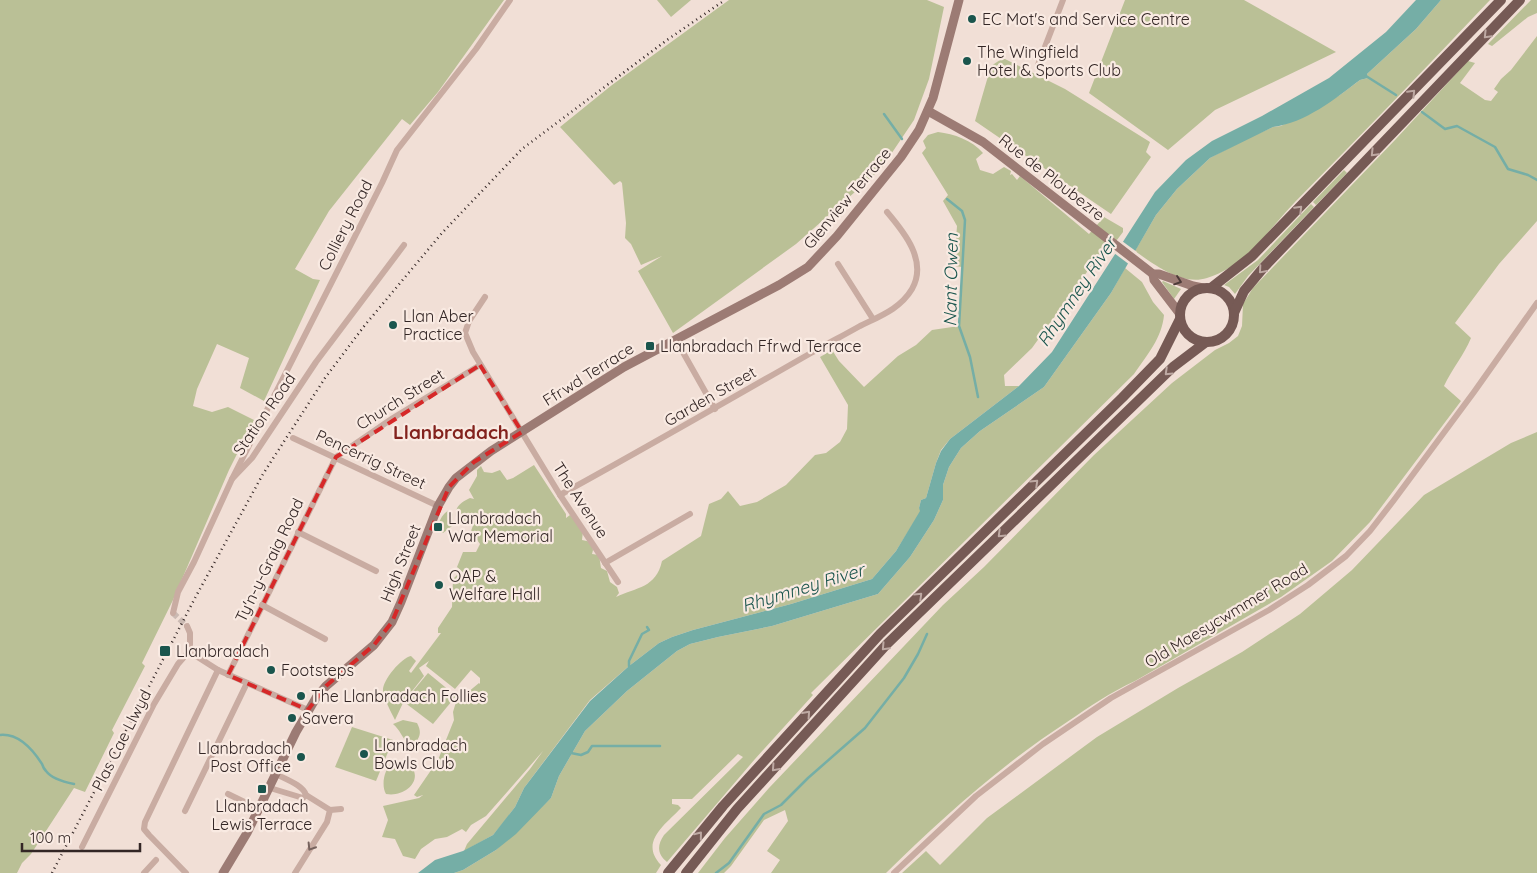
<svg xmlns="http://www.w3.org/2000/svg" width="1537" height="873" font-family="Quicksand,sans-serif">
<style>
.green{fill:#bac096}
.water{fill:#75aea6}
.pier{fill:#f1dfd6}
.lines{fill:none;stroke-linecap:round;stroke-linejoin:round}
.stream{stroke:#75aea6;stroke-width:2.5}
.street-tunnel{stroke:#cbbab3;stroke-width:6;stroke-dasharray:6 3;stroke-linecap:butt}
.street{stroke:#c9aca2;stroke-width:6}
.secondary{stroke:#9c7b74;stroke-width:9}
.primary{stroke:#765a55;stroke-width:10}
.rail{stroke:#332625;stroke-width:2.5;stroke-dasharray:1 4;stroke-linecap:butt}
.oneway{stroke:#bea9a3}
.oneway2{stroke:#4d3b39}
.oneway3{stroke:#76625d}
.marked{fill:none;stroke:#d62828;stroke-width:4;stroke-dasharray:10 6;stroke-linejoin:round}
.poi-dot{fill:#1a554d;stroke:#f9eae2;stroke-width:2}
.labels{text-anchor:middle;stroke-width:4.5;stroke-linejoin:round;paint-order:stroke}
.poi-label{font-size:16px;fill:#332625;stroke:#f9eae2;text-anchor:start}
.street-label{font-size:16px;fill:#332625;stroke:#f9eae2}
.water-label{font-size:18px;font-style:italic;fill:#1a554d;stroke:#f9eae2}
.quarter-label{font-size:19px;font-weight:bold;fill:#83221d;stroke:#f9eae2}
</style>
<rect width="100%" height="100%" fill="#f1dfd6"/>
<g class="green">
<polygon points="0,0 504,0 438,92 410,125 402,119 329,211 295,269 313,279 320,280 264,401 240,388 249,358 217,344 197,389 193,406 212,412 228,407 254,420 229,470 173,600 142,663 145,666 112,730 114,733 85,792 74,788 31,854 22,863 17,873 0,873"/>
<polygon points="657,0 691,0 671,17"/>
<polygon points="729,0 927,0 944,7 929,79 914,120 881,169 796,244 673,333 638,271 662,256 641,265 631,244 625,238 626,223 622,183 620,181 614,185 560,127 612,85"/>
<polygon points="1125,0 1244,0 1336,52 1215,110 1168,150 1089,93"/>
<path d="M1441 0H1490C1426 68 1361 135 1295 202 1269 229 1246 266 1207 278 1182 286 1155 265 1135 251L1156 215 1177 189 1210 158 1246 139 1273 127 1281 126 1340 95 1360 80 1368 78 1367 74 1416 29Z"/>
<polygon points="1531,0 1537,0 1537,13 1528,17 1492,46 1488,44"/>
<path d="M1537 36V221L1499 264 1455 323 1471 338C1464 355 1452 369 1444 386L1461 401 1370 522 1332 561 1281 597 1135 681C1111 692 1089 707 1067 722 1001 765 942 818 886 873H771L780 860 767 851 788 821 785 810 764 820 731 866 724 873H698L725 838 769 788 943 605 984 567 1094 455 1172 383 1215 350 1229 343 1238 336 1242 326 1243 304 1253 288 1395 140 1468 61 1475 63 1460 83 1485 100 1491 101 1498 92 1494 89 1501 79 1511 70Z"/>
<polygon points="1003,58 1065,89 1150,142 1146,152 1151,157 1111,214 975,121 991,66"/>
<path d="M938 132C954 134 972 140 983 153L976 159 980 170 993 174 1004 167 1011 171 1010 175 1012 174 1017 180 1020 176 1089 234 1104 217 1123 228V232L1104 257 1097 258 1032 348 1004 375 1005 386H1019L950 439 941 450 936 463 926 498 921 500 919 508 921 511 896 551 872 579 791 604 693 630 672 637 659 643 629 666 590 700 524 788 515 807 503 823 493 835 464 851 467 844 530 769 543 751 486 816 471 825 466 832 462 829 447 837 435 839 421 849 415 859 403 856 395 839 382 837 388 820 383 806 419 798 423 795 417 797 414 795 438 760 454 720 453 712 456 702 479 683 480 684V678L471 670 455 689 426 666 429 661 419 668 424 676 409 695V690L395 720C391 712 385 701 383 691 382 681 401 658 411 656L416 661 409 671 411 673 441 633H438V628L452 607 453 579 458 574 465 576V574L457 567 463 552H476L480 544 471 531 475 520 465 524 457 521C453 509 459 503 470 498L474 499 469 490 477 476V470L481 466 484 472 492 473 500 470 507 480 513 478 534 465 566 514V518L570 515 583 531 582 540 591 542 593 550 592 554 599 555 601 568 607 571 610 582 617 587 619 593 616 597C637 587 656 588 662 561L701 536 709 504 721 499 728 491 740 506 757 502 786 485 815 455 826 453 840 442 847 429 848 405 820 357 832 350 839 361 864 387 898 356 916 345 932 330 959 326 962 267 954 266 957 226 943 201 948 195 922 153 926 148 923 141 928 135Z"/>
<polygon points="1344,170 1347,173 1316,205 1313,202"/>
<polygon points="1311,204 1314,207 1248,276 1235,294 1229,287 1224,285 1258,260"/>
<path d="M1125 268 1142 282 1153 302 1164 315C1162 338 1147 355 1134 374L811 693 813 695 755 759 667 862C657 854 657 845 664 835L743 757 738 754 692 799H672V804L678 805 681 808C665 825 639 842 661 865L656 873H454L463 870 496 850 551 798 559 776 585 731 627 691 677 651 690 644 718 637 772 626 878 594 910 557 934 520 943 500V485L949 467 961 448 980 431 1044 387 1111 293Z"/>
<polygon points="1163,281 1181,289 1174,299 1162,282"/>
<polygon points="1537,432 1537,873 902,873 926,851 940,865 987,818 1097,737 1178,688 1242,652 1300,614 1352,570 1424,495 1511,443"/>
<path d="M449 510 453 514 452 526 443 533 437 531C439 521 441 515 449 510Z"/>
<polygon points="428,673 456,696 433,724 404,702"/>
<path d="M403 720 417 723C421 731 421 735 416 742L408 744C402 737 400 730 393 724Z"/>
<polygon points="352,727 393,740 376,781 335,767"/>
<path d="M404 760C428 775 408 798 386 794 381 786 384 769 392 763 395 760 399 760 404 760Z"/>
</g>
<path class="water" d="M1416 0H1441L1416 29 1367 74 1368 78 1360 80C1335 99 1305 123 1273 127L1210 158 1177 189 1156 215 1111 293 1044 387 980 431 961 448 949 467 943 485V500L934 520 910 557 878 594 772 626 718 637 690 644 677 651 627 691 585 731 559 776 551 798 516 834 496 850 463 870 454 873H418L435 860 463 851 493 835 515 807 524 788 590 701 629 666 659 643 672 637 693 630 791 604 872 579 896 551 920 511 919 508 921 500 926 498 936 463 941 451 950 439 1019 386 1052 352 1155 192 1186 160 1212 141 1262 116 1329 78 1386 32Z"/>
<polygon class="pier" points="1122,241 1137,252 1130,265 1114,253"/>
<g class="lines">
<g class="stream">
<polyline points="1366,76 1396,95"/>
<polyline points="1422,112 1445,129 1457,126 1495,147 1508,169 1528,175 1537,180"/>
<polyline points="884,114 902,139"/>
<polyline points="947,199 962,211 965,220 959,326 970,357 978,397"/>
<polyline points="629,666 629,661 642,634 649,630 647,627"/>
<path d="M0 735C19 733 33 750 42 764 43 767 44 769 46 771 52 779 64 782 74 784"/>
<polyline points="571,753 581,755 588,752 592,746 660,746"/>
<polyline points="716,873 729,863 764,814 781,805 808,778 865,728 904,678 918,654 927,634"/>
</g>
<polyline class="street-tunnel" points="173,613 187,626"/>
<g class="street">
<polyline points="1038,65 1063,0"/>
<polyline points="838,264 873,319"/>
<polyline points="485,297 469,321 465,333 473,352 560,495 618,582"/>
<polyline points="676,340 715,409"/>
<polyline points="293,438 438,506"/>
<polyline points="232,479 382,183 397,150 476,49 510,0"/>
<path d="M560 495C644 449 727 401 811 353 827 344 844 335 860 326 880 316 900 309 912 289 928 261 904 232 887 212"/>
<polyline points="298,532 376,571"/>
<polyline points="605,563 690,514"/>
<polyline points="262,605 325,639"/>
<polyline points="173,613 178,592 194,562 232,479 252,458 316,362 404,245"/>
<polyline points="187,626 190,633 190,650 196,656 218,670 308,710"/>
<polyline points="228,675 336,457 393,418 480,365"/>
<path d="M276 774C285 779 303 785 306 795L330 810 327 822 295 873"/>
<polyline points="270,788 303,798 306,795"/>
<polyline points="228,794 259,809"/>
<polyline points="330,810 341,809"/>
<polyline points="185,811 247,683"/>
<polyline points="82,847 154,704 178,664 190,650"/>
<polyline points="144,873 156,860"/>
<polyline points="186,873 149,835 144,829 145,822 218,670"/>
<polyline points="894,873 976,796 1043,744 1111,698 1269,610 1308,585 1346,556 1370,531 1394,500 1474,392 1537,303"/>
</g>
<g class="secondary">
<polyline points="928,111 983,142 1153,274 1159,274 1193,286 1203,288"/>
<polyline points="1153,274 1154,280 1180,314"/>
<polyline points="223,873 247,833 296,732 316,698 326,686 374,645 392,622 401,602 438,506 449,487 456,478 491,451 624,367 779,285 808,267 837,236 901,157 919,130 933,98 959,0"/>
</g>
<g class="primary">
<polyline points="1211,288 1252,256 1501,0"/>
<circle cx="1207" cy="315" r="27"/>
<polyline points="1234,313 1244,291 1264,267 1520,0"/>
<polyline points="668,873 723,806 880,634 1122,398 1160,359 1180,319"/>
<polyline points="686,873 737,809 887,644 1173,367 1206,342"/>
</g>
<polyline class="rail" points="52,873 195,598 263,474 325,378 365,325 442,233 522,149 667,40 725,0"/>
</g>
<defs><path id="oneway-chevron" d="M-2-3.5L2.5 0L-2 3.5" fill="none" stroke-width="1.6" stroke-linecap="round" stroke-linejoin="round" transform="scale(1.25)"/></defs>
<g class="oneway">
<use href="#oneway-chevron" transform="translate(1487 35) rotate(134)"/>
<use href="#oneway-chevron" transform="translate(1412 93) rotate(-46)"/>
<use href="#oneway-chevron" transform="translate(1374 153) rotate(134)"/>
<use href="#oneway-chevron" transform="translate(1299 209) rotate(-45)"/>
<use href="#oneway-chevron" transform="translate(1262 270) rotate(131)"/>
<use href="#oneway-chevron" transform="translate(1168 372) rotate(136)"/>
<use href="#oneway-chevron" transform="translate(1035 483) rotate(-44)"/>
<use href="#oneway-chevron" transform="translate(1001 534) rotate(136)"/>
<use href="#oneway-chevron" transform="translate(919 596) rotate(-44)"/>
<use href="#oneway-chevron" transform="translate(885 647) rotate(133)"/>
<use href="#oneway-chevron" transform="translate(807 714) rotate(-48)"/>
<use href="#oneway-chevron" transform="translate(775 768) rotate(132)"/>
<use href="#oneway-chevron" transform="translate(699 835) rotate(-51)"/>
</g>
<use class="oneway2" href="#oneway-chevron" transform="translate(1178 281) rotate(19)"/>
<use class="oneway3" href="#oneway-chevron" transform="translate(311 847) rotate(122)"/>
<path class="marked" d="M480 365 522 432 474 462 449 487 392 622 374 645 326 686 308 710 228 675 336 457Z"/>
<g class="poi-dot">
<circle cx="972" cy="19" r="5"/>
<circle cx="967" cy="61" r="5"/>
<circle cx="393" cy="325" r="5"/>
<rect x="645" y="341" width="10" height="10" rx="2.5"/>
<rect x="433" y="522" width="10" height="10" rx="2.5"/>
<circle cx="439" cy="585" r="5"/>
<rect x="159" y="645" width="12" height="12" rx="2.5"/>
<circle cx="271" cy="670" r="5"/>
<circle cx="301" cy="696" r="5"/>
<circle cx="292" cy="718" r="5"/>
<circle cx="364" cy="754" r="5"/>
<circle cx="301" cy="757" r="5"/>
<rect x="257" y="784" width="10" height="10" rx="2.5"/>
</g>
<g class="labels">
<g class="poi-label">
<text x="982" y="25">EC Mot's and Service Centre</text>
<text x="977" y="58">The Wingfield<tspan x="977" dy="18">Hotel &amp; Sports Club</tspan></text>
<text x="403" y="322">Llan Aber<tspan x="403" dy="18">Practice</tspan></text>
<text x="660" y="352">Llanbradach Ffrwd Terrace</text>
<text x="448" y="524">Llanbradach<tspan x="448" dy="18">War Memorial</tspan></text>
<text x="449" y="582">OAP &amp;<tspan x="449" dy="18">Welfare Hall</tspan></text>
<text x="176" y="657">Llanbradach</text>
<text x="281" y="676">Footsteps</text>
<text x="311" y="702">The Llanbradach Follies</text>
<text x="302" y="724">Savera</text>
<text x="374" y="751">Llanbradach<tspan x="374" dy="18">Bowls Club</tspan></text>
<text x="291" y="754" text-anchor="end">Llanbradach<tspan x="291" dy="18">Post Office</tspan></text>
<text x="262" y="812" text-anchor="middle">Llanbradach<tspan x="262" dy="18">Lewis Terrace</tspan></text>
</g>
<g class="street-label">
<text transform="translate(1052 177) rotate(38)" y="6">Rue de Ploubezre</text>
<text transform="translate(847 198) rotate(-50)" y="6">Glenview Terrace</text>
<text transform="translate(345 225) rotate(-63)" y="6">Colliery Road</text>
<text transform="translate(588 374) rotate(-32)" y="6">Ffrwd Terrace</text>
<text transform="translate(710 396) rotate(-30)" y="6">Garden Street</text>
<text transform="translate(400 399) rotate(-32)" y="6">Church Street</text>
<text transform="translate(264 414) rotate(-55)" y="6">Station Road</text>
<text transform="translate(371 459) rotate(25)" y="6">Pencerrig Street</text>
<text transform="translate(581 500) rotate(57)" y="6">The Avenue</text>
<text transform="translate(269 560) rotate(-64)" y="6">Ty'n-y-Graig Road</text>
<text transform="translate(400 563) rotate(-68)" y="6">High Street</text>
<text transform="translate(1226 615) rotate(-31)" y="6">Old Maesycwmmer Road</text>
<text transform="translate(121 740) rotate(-63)" y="6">Plas Cae Llwyd</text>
</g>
<g class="water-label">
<text transform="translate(951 280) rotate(-89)" y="6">Nant Owen</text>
<text transform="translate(1077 292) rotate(-56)" y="6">Rhymney River</text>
<text transform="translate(803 588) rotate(-17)" y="6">Rhymney River</text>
</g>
<g class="quarter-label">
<text x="451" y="439">Llanbradach</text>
</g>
</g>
<path d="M22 843v8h118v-8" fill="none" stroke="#332625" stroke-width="2.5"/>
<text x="30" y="843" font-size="15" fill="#332625" stroke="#f9eae2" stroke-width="4" paint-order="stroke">100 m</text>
</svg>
